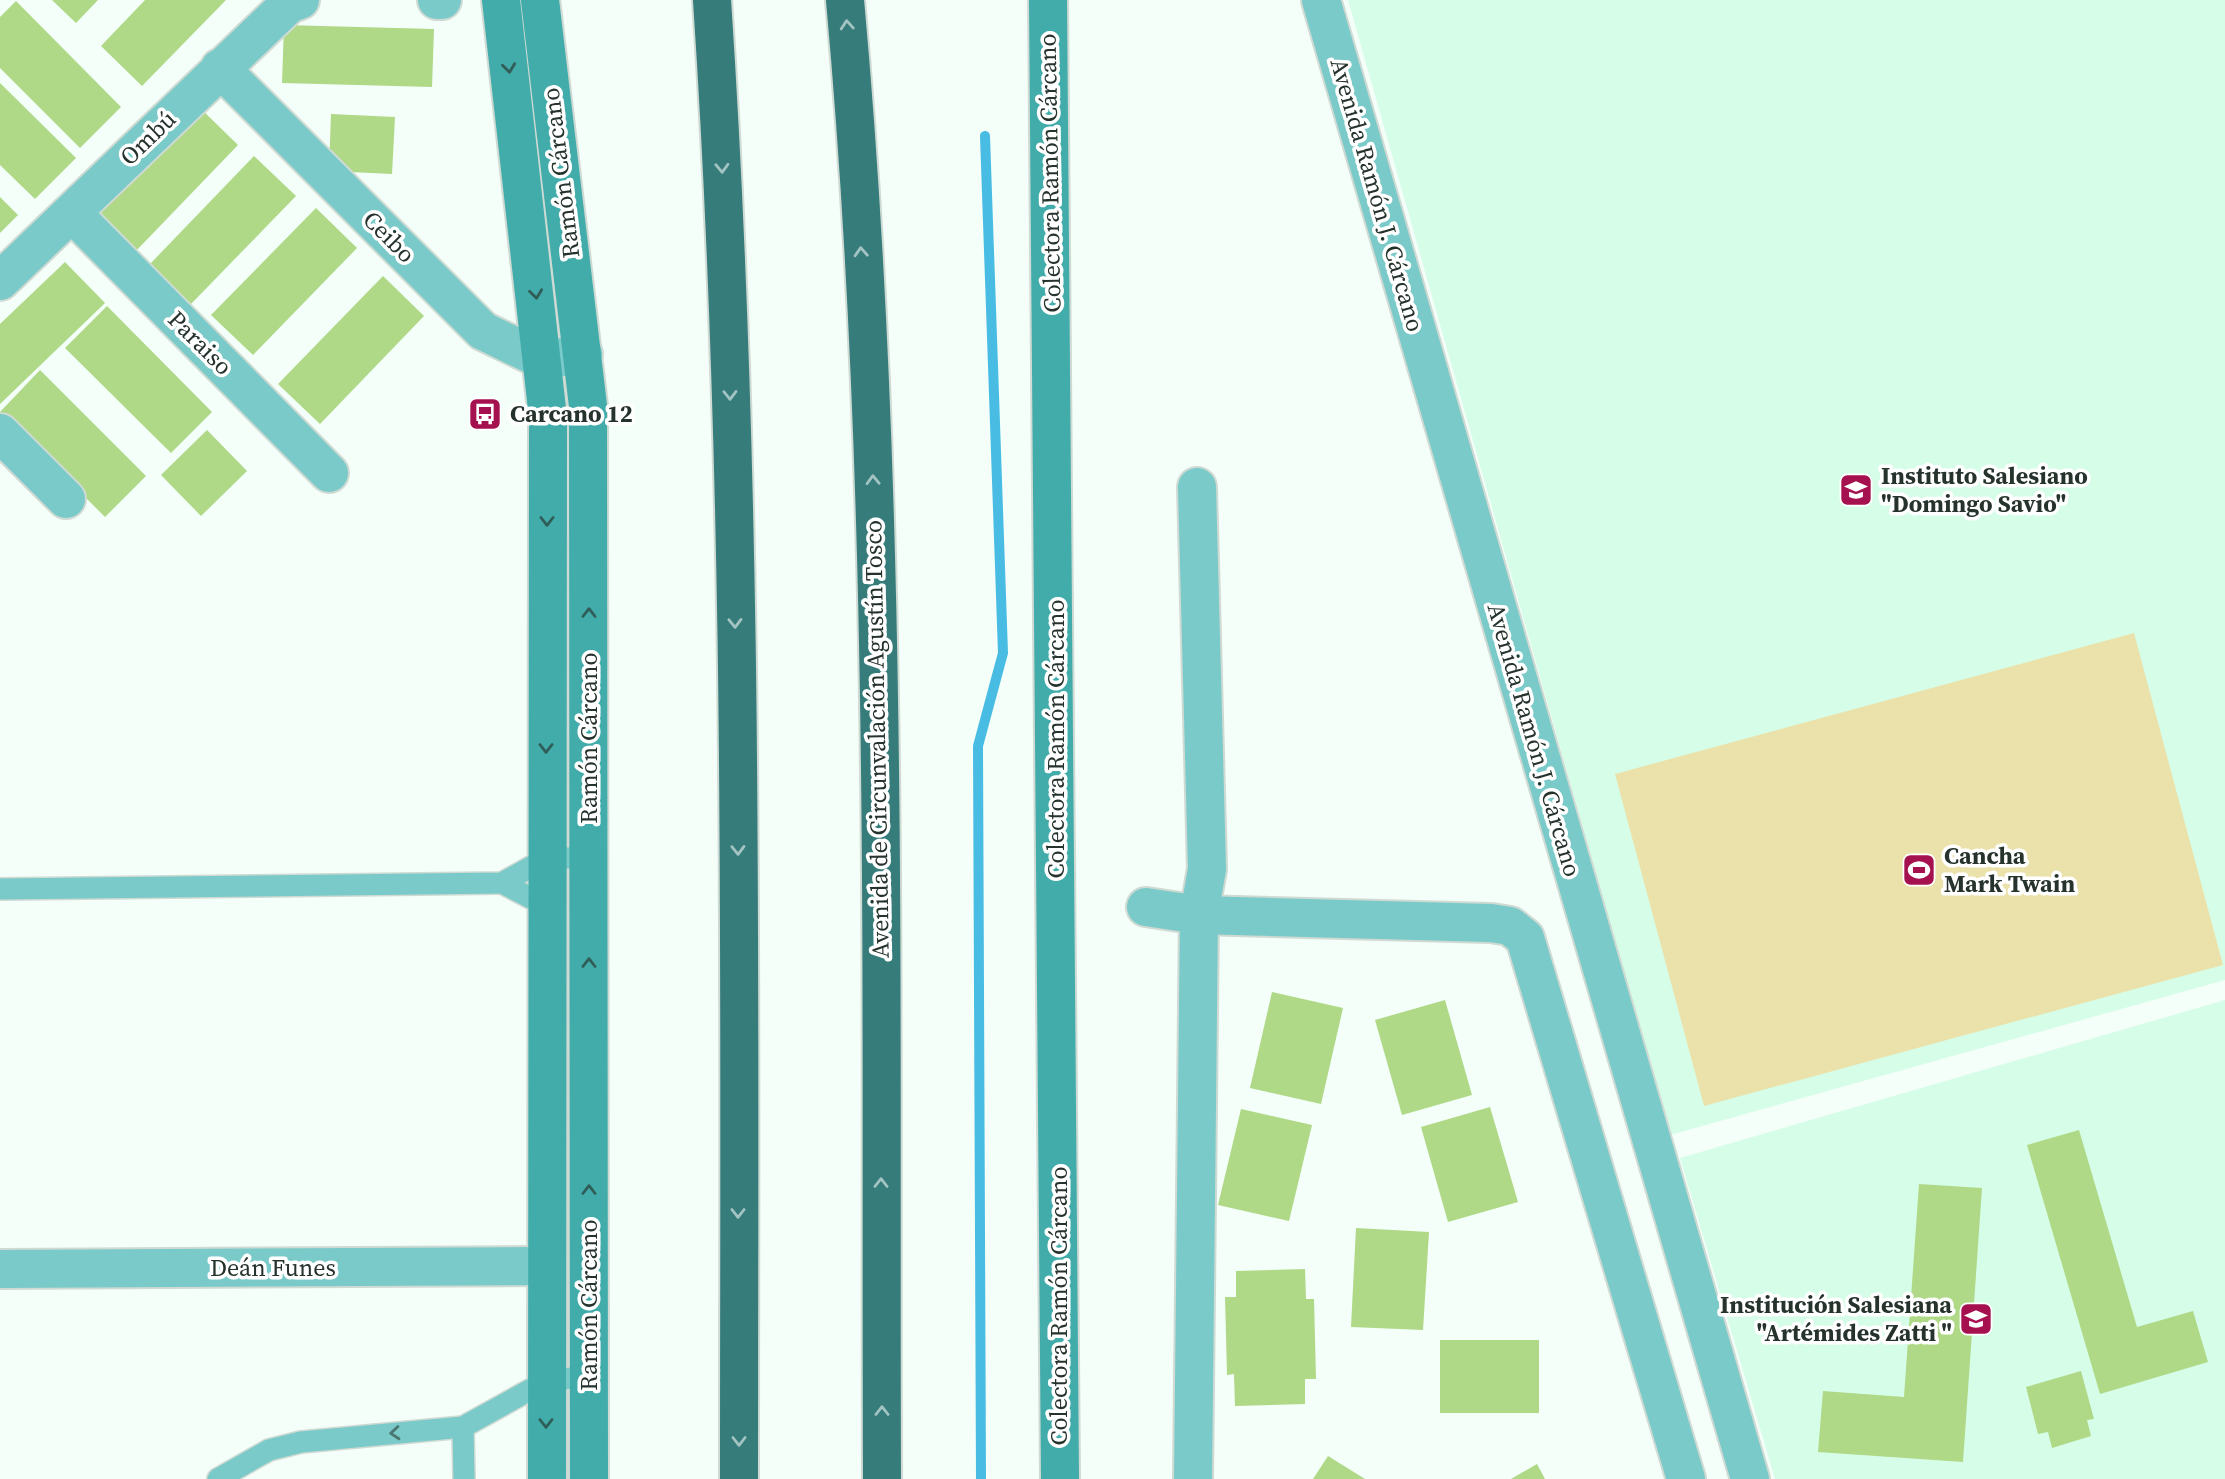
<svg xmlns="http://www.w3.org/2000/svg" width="2225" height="1479" font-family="'Source Serif 4',serif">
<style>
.built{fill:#d6fde8}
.green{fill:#ebe2ab}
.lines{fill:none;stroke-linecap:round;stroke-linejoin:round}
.stream{stroke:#49bce4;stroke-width:10}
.building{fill:#afd987}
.lane-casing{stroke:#cedad3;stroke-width:24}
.street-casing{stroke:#cedad3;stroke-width:42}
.secondary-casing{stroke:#cedad3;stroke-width:42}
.highway-casing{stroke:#cedad3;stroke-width:42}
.lane{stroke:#79cac8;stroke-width:21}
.street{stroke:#79cac8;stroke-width:38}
.secondary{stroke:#42acab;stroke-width:38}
.highway{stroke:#357c7b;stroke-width:38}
.oneway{stroke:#a4c4c4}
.oneway2{stroke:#305d58}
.oneway3{stroke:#4b7672}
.labels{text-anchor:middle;stroke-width:7;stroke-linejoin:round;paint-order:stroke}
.street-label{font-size:24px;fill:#26322c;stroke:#fff}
.poi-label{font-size:24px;font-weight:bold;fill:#26322c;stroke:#fff;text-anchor:start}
</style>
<rect width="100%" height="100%" fill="#f3fff8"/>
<g class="built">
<polygon points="1348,0 2225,0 2225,980 1670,1135"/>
<polygon points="2225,1000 2225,1479 1775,1479 1680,1158"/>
</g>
<polygon class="green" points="2134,633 2223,965 1704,1106 1615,774"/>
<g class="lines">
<polyline class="stream" points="981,1479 978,746 1003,653 985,136"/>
</g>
<g class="building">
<polygon points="52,0 98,0 76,23"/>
<polygon points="145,0 226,0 142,86 101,46"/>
<polygon points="16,1 121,107 80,148 0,68 0,17"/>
<polygon points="284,25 434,29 432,87 282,83"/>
<polygon points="0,83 76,158 35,199 0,165"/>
<polygon points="197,105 238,145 134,253 92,213"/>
<polygon points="331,114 395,117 392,174 329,171"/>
<polygon points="254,156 296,196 191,304 150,264"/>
<polygon points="0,197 18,215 0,233"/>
<polygon points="316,208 357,248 253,355 211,315"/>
<polygon points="65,262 105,303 0,404 0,324"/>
<polygon points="383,276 424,316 320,424 278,384"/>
<polygon points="107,306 212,412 171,453 65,348"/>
<polygon points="40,370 146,476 105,517 0,412"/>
<polygon points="207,430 247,471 201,516 161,475"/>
<polygon points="1272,992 1343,1008 1321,1104 1250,1088"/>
<polygon points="1445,1000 1472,1095 1402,1115 1375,1020"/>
<polygon points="1490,1107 1518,1202 1448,1222 1421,1127"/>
<polygon points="1241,1109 1312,1125 1289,1221 1218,1205"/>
<polygon points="2079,1130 2137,1327 2193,1311 2208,1362 2100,1394 2027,1145"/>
<polygon points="1919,1184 1982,1188 1963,1462 1818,1452 1823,1391 1904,1397"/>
<polygon points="1356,1228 1429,1232 1423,1330 1351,1327"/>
<polygon points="1305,1269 1306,1299 1314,1299 1316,1379 1305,1379 1305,1404 1235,1406 1234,1374 1227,1375 1225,1297 1236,1297 1236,1271"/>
<rect x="1440" y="1340" width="99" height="73"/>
<polygon points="2081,1371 2094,1419 2087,1420 2091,1436 2052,1448 2048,1432 2038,1434 2026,1387"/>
<polygon points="1328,1456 1365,1479 1313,1479"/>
<polygon points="1537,1464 1545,1479 1511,1479"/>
</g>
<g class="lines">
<defs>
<g id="lane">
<polyline points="502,883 546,906 554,905"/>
<polyline points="0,889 502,883 545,859 589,857"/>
<polyline points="463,1427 464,1479"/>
<polyline points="218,1479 269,1450 301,1442 463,1427 546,1381 589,1376"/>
</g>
<g id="street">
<polyline points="437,0 442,0"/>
<polyline points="1321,0 1750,1479"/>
<polyline points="220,68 483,331 543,360 583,354"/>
<polyline points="72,213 329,473"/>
<polyline points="0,281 289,4 300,0"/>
<polyline points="0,433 66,499"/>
<polyline points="1146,907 1199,915 1491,923 1510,926 1525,938 1686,1479"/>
<polyline points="0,1269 546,1266"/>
<polyline points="1193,1479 1199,915 1207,869 1197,487"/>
</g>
<g id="secondary">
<polyline points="501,0 548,418 547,1479"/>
<polyline points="540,0 588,406 589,1479"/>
<polyline points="1048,0 1060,1479"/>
</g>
<g id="highway">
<path d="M712 0C745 492 739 986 739 1479"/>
<path d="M845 0C890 491 880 986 882 1479"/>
</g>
</defs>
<use href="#lane" class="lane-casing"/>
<use href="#street" class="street-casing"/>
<use href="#secondary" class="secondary-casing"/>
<use href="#highway" class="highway-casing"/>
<use href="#lane" class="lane"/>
<use href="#street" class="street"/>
<use href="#secondary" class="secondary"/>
<use href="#highway" class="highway"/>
</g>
<defs><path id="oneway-chevron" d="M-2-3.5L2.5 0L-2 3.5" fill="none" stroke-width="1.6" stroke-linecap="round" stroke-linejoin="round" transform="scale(1.75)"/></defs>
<g class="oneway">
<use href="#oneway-chevron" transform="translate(847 25) rotate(-94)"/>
<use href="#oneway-chevron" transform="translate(722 168) rotate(88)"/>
<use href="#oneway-chevron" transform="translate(861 252) rotate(-93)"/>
<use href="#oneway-chevron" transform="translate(730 395) rotate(89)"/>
<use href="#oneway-chevron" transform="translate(873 480) rotate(-92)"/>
<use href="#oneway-chevron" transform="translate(735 623) rotate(89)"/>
<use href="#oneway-chevron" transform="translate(738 850) rotate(89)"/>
<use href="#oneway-chevron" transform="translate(881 1183) rotate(-90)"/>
<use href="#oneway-chevron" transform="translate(738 1213) rotate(90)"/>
<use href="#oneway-chevron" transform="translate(882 1411) rotate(-90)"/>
<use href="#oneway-chevron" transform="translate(739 1441) rotate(90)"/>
</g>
<g class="oneway2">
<use href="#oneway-chevron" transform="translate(509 68) rotate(83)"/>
<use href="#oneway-chevron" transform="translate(536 294) rotate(83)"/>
<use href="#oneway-chevron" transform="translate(547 521) rotate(90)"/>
<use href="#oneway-chevron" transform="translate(589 613) rotate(-90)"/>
<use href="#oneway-chevron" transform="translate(546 748) rotate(90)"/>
<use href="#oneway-chevron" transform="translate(589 963) rotate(-90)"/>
<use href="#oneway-chevron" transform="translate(589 1190) rotate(-90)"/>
<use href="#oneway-chevron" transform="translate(546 1423) rotate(90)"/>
</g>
<use class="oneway3" href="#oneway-chevron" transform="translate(395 1433) rotate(175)"/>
<defs>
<symbol id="bus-square" viewBox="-11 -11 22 22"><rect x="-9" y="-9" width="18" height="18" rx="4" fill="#a5114f" stroke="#fff"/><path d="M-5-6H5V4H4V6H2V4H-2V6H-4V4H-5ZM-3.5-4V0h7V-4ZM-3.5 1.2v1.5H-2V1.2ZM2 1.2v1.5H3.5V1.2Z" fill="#fff"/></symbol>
<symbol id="university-square" viewBox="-11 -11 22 22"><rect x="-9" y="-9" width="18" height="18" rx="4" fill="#a5114f" stroke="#fff"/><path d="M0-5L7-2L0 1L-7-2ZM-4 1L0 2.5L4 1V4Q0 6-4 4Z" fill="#fff"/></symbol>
<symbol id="stadium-square" viewBox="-11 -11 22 22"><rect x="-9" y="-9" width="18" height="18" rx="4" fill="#a5114f" stroke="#fff"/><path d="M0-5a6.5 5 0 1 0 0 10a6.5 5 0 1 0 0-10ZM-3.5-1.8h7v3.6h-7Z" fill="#fff"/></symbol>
<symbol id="school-square" viewBox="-11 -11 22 22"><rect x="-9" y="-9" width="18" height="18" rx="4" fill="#a5114f" stroke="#fff"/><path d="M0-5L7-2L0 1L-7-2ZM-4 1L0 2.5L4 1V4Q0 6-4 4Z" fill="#fff"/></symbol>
</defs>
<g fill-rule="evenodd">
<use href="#bus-square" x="466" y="395" width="38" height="38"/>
<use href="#university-square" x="1837" y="471" width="38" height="38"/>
<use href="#stadium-square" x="1900" y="851" width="38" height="38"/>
<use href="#school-square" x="1957" y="1300" width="38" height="38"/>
</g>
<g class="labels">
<g class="street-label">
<text transform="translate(148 138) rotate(-44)" y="8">Ombú</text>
<text transform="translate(561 173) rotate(-97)" y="8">Ramón Cárcano</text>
<text transform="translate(1050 173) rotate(-91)" y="8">Colectora Ramón Cárcano</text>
<text transform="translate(1377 195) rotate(74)" y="8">Avenida Ramón J. Cárcano</text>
<text transform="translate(389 237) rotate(45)" y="8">Ceibo</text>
<text transform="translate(200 343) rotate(45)" y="8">Paraiso</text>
<text transform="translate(589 738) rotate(-90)" y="8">Ramón Cárcano</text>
<text transform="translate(877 739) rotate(-91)" y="8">Avenida de Circunvalación Agustín Tosco</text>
<text transform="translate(1056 739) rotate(-90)" y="8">Colectora Ramón Cárcano</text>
<text transform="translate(1534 740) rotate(74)" y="8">Avenida Ramón J. Cárcano</text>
<text x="273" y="1276">Deán Funes</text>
<text transform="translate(589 1305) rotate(-90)" y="8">Ramón Cárcano</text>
<text transform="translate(1059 1306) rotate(-90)" y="8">Colectora Ramón Cárcano</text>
</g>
<g class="poi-label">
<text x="510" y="422">Carcano 12</text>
<text x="1881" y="484">Instituto Salesiano<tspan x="1881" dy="28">"Domingo Savio"</tspan></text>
<text x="1944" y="864">Cancha<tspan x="1944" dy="28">Mark Twain</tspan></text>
<text x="1952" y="1313" text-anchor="end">Institución Salesiana<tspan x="1952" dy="28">"Artémides Zatti "</tspan></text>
</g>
</g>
</svg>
